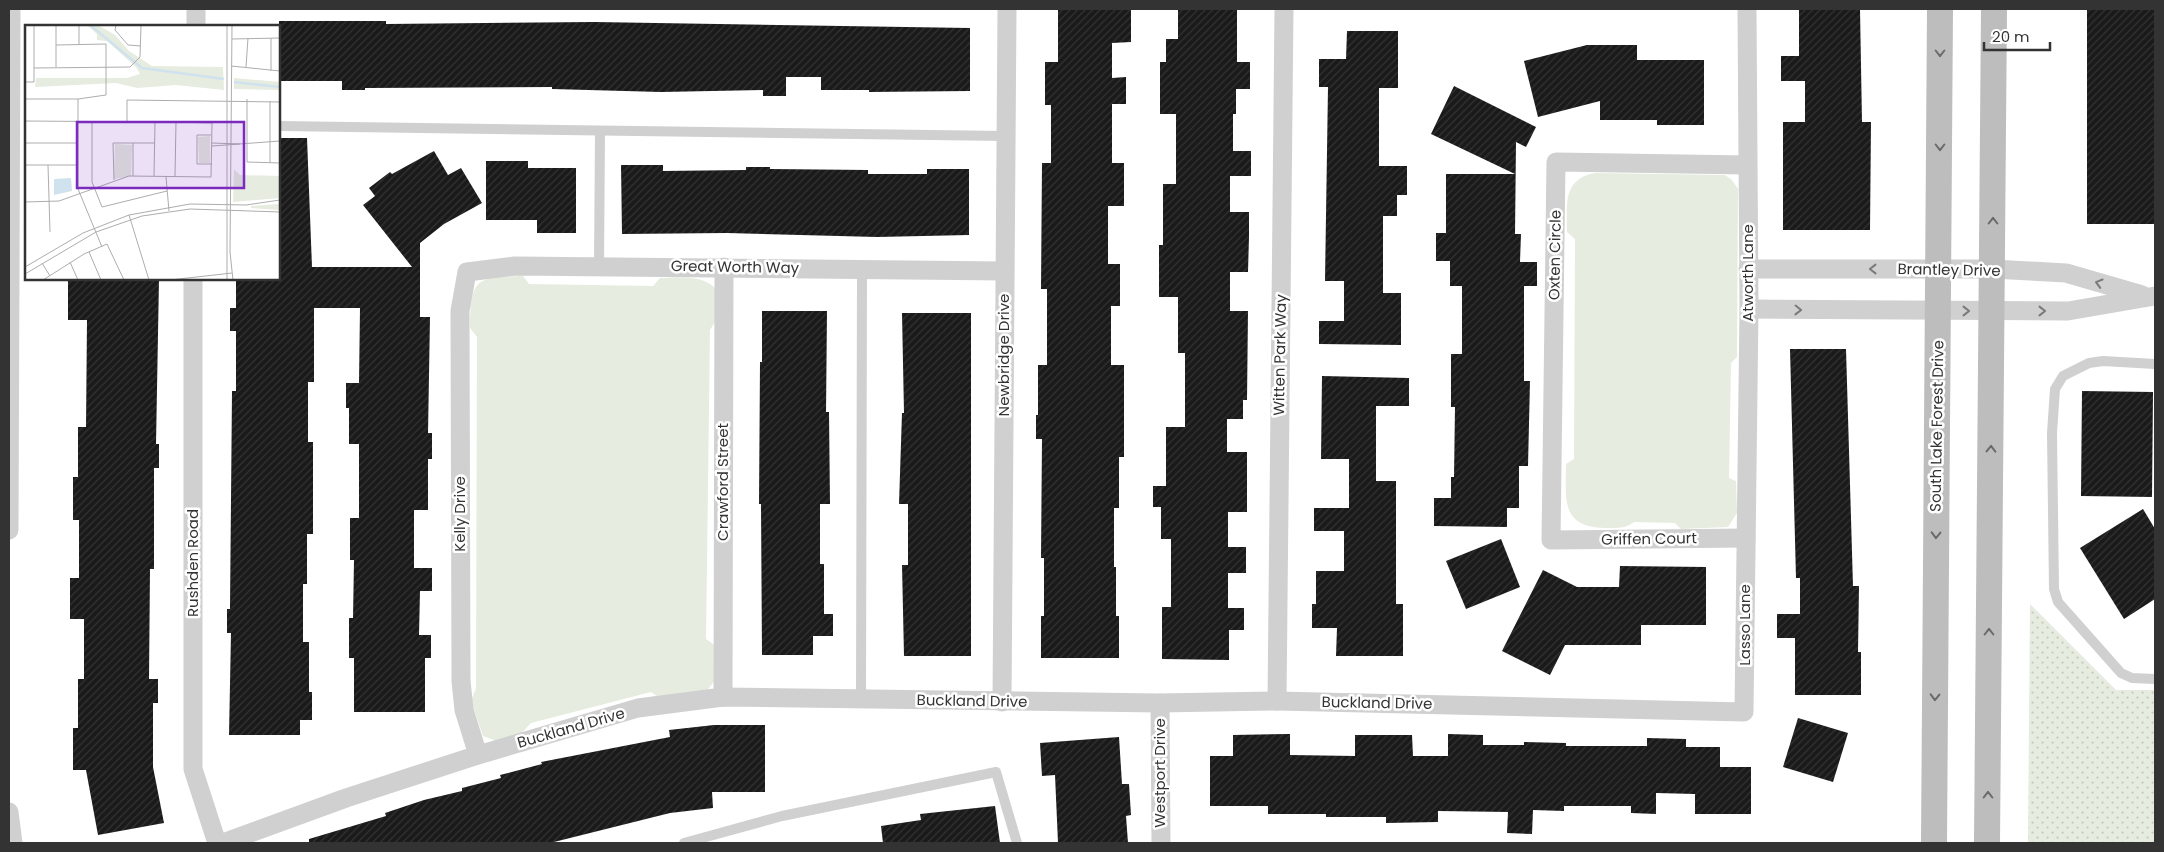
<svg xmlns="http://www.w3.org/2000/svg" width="2164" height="852" font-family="Poppins,sans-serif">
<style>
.grass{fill:url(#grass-dots)}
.park{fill:#e6ecdf}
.building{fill:url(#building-hatch)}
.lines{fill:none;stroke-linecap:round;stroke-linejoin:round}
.service{stroke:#d0d0d0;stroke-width:10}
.minor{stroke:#d0d0d0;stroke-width:19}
.secondary{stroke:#bdbdbd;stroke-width:26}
.oneway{stroke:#6a6a6a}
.oneway2{stroke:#7a7a7a}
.labels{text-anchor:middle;stroke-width:5;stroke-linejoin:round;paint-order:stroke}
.street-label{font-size:15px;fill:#333;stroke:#fff}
.inset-river{fill:none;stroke:#cfe2ee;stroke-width:2.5}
.inset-road{fill:none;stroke:#adadad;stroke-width:1}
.view{fill:#7b2cbf;fill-opacity:0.15;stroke:#7b2cbf;stroke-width:2.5}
.inset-edge{fill:none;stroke:#333;stroke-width:2.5}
</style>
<defs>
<pattern id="grass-dots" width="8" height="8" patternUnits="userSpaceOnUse" patternTransform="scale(1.25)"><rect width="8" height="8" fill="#e6ecdf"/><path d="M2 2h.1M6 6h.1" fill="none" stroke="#c6cbc0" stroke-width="1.8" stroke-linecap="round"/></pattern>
<pattern id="building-hatch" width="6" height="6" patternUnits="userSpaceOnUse" patternTransform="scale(1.25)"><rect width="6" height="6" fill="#1a1a1a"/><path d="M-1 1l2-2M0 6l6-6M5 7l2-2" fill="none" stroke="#333"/></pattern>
</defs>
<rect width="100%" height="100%" fill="#fff"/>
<polygon class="grass" points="2030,604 2116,690 2155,690 2155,843 2028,843"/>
<g class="park">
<path d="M1595 173 1725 175 1732 180 1738 189 1737 357 1731 363 1729 478 1736 481 1737 513 1728 527 1681 529 1675 523 1634 522C1625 529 1617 528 1605 528 1560 527 1566 499 1566 464L1574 459 1575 239 1567 232C1567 206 1562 179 1595 173Z"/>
<path d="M523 276 529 284 653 286 660 278C679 278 702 274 716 289L718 317 710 330 706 639 716 646 715 680 707 691 660 698 651 692 531 723 519 736 499 742 483 736 471 701 476 688 477 337 470 328C471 279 475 277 523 276Z"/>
</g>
<g class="building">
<polygon points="1058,9 1131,9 1131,42 1112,43 1112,78 1126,77 1126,104 1112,104 1112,163 1124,163 1124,206 1108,206 1108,264 1120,264 1120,306 1111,306 1111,365 1124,365 1124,457 1119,457 1119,508 1114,508 1114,567 1116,567 1116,616 1119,616 1119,658 1041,658 1041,616 1044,616 1044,558 1041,558 1042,439 1036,439 1036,415 1038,415 1038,365 1047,365 1047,289 1041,289 1042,163 1051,163 1051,105 1045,105 1045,62 1058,62"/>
<polygon points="1178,9 1237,9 1237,62 1250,62 1250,89 1236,89 1236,114 1233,114 1233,151 1251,151 1251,176 1230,176 1230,212 1249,212 1249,237 1248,272 1230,272 1230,311 1248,311 1247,400 1243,400 1243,419 1227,419 1227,452 1247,452 1247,512 1228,512 1228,547 1246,547 1246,573 1228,573 1228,608 1244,608 1244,630 1229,630 1229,660 1162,659 1162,607 1171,607 1171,539 1161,539 1161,507 1153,507 1153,486 1166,486 1166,427 1185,427 1185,353 1178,353 1178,297 1159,297 1159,245 1163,245 1163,184 1176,184 1176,114 1160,114 1160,62 1166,62 1166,39 1178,39"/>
<polygon points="1799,9 1860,9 1862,122 1871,122 1870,230 1783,230 1783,122 1805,122 1805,81 1781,81 1781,56 1799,56"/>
<rect x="2087" y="9" width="68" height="215"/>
<polygon points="279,21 386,21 386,24 594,22 970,28 970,91 869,92 869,90 821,90 821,77 786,77 786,96 763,96 763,90 661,92 552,89 552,87 365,88 365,90 342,90 342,81 279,81"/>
<polygon points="1347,31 1398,31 1398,88 1379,88 1379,166 1407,166 1407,195 1397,195 1397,216 1383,216 1383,293 1401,293 1401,345 1319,344 1319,321 1344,321 1344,281 1325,281 1328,87 1319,87 1319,59 1346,59"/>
<polygon points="1587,45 1637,45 1637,60 1704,60 1704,125 1657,125 1657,120 1600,120 1600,101 1538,117 1524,61"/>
<polygon points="1454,86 1536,127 1526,147 1516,142 1515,234 1521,234 1520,262 1537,262 1537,286 1524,286 1524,381 1530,381 1528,466 1519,466 1519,508 1507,508 1507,527 1434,526 1434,498 1451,498 1451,477 1454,477 1455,407 1451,407 1451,354 1462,354 1462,286 1450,286 1450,261 1436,261 1436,233 1446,233 1446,174 1515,174 1431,134"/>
<polygon points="279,138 307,138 312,267 412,267 363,205 375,196 369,188 390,172 392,174 434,151 448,175 461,168 482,203 444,224 420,243 420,317 430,317 428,433 432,433 432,459 428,459 428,510 414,510 414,568 432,568 432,591 420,591 419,635 431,635 431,658 425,658 425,712 354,712 354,658 349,658 349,618 353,618 354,560 350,560 350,518 359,518 359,444 349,444 349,408 346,408 346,383 359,383 360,308 314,308 314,382 308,382 308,442 313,442 313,534 307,534 307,584 303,584 303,642 309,642 309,692 312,692 312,720 300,720 300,735 229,735 231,633 227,633 227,609 230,609 232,391 236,391 236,331 230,331 230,308 236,308 236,279 279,279"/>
<polygon points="486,161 528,161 528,168 576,168 576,233 537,233 537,220 486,220"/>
<polygon points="621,165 663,165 663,171 746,170 746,167 770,167 770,169 868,170 868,174 927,174 927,169 969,169 969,235 877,237 727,233 622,234"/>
<polygon points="68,279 159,279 156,444 159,444 159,468 154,468 154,569 150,569 149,679 158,679 158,703 153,703 153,767 164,823 98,835 86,770 73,770 73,728 78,728 78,679 84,679 84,619 70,619 70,578 79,578 79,520 73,520 73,477 78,477 78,427 86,427 87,320 68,320"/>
<polygon points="762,311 827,311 826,412 829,412 830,504 820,504 820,564 824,564 824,614 833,614 833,636 813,636 813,655 762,655 761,504 759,504 760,362 762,362"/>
<polygon points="902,313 971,313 971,656 904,656 902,565 908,565 908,504 899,504 902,413 904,413"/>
<polygon points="1790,349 1846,349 1853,586 1859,586 1858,652 1861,652 1861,695 1795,695 1795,638 1777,638 1777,614 1800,614 1800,578 1796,578"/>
<polygon points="1322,376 1409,378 1409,406 1376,406 1376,481 1396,481 1396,604 1403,604 1403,656 1336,656 1337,628 1312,628 1312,604 1316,604 1316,571 1344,571 1344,531 1314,531 1314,508 1349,508 1349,459 1321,459"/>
<polygon points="2082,391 2153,392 2152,497 2081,496"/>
<polygon points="2143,509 2155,529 2155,599 2124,619 2080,548"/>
<polygon points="1501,539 1520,587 1466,609 1446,561"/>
<polygon points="1620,566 1706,567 1706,625 1641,625 1641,645 1565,645 1550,675 1502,651 1543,570 1577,587 1619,587"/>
<polygon points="1798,718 1848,733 1833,782 1783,767"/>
<polygon points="714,725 765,725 765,792 712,792 713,808 670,813 550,843 309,843 309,839 386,816 385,813 424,800 462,791 462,788 501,778 500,775 542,764 541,762 670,737 669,730"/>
<polygon points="1290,734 1290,755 1355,756 1355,735 1412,735 1413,756 1448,756 1448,734 1483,735 1483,745 1524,745 1524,742 1566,743 1566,746 1647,746 1647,738 1686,739 1686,747 1720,747 1720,767 1751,767 1751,814 1695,814 1695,794 1656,793 1656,814 1631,813 1631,806 1564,806 1564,811 1533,810 1532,834 1507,833 1508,812 1438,811 1438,822 1386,823 1386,817 1326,817 1326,814 1268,814 1268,806 1210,806 1210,756 1233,756 1233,735"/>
<polygon points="1119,737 1122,784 1129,784 1131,815 1126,816 1128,843 1058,843 1055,775 1042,776 1040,743"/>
<polygon points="995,806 1000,843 883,843 881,826 921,820 920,814"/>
</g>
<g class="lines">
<g class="service">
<polyline points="279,126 1006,136"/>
<polyline points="599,266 600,131"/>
<polyline points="2155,364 2103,361 2089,363 2063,376 2055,389 2052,433 2054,589 2058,602 2121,673 2132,678 2155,679"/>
<polyline points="861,699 862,269"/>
<polyline points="684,843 782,816 996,772 1017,843"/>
</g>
<g class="minor">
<polyline points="196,26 196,9"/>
<polyline points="1748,269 1993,269 2066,273 2142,295"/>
<polyline points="193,279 193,769 217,843"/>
<polyline points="1749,309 2068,311 2155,296"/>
<polyline points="9,530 11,9"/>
<polyline points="1746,538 1551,540 1556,162 1747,165"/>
<polyline points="723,697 724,267"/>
<polyline points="1277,701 1284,9"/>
<polyline points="1002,702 1007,9"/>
<polyline points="1160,703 1161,843"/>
<polyline points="478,755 464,710 461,681 460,311 467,272 515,266 1004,271"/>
<polyline points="9,812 13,843"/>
<polyline points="223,843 346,798 478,755 638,708 723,697 1160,703 1277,701 1744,712 1749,309 1747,9"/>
</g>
<g class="secondary">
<polyline points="1934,843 1940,9"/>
<polyline points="1987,843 1994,9"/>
</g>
</g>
<defs><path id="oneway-chevron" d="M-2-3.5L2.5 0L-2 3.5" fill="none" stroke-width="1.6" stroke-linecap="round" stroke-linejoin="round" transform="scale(1.25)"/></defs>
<g class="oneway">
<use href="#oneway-chevron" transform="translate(1940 53) rotate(90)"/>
<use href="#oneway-chevron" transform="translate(1940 147) rotate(90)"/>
<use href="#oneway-chevron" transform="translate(1993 221) rotate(-90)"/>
<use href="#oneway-chevron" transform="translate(1991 449) rotate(-89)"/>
<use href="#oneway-chevron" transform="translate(1936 535) rotate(91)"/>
<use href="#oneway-chevron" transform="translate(1989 632) rotate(-90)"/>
<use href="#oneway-chevron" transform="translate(1935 697) rotate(91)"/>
<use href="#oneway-chevron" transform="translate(1988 795) rotate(-90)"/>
</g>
<g class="oneway2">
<use href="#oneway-chevron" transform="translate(1873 269) rotate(-180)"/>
<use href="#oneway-chevron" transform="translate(2099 283) rotate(-164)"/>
<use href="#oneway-chevron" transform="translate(1798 310) rotate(1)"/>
<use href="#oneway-chevron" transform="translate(1966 311)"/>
<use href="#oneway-chevron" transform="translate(2042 311)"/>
</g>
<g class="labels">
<g class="street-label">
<text transform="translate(1555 255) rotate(-89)" y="5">Oxten Circle</text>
<text transform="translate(735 267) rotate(1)" y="5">Great Worth Way</text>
<text transform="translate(1949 270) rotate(1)" y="5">Brantley Drive</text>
<text transform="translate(1748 273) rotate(-90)" y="5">Atworth Lane</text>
<text transform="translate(1004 355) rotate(-90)" y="5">Newbridge Drive</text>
<text transform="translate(1280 355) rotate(-89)" y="5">Witten Park Way</text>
<text transform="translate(1937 426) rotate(-89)" y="5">South Lake Forest Drive</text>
<text transform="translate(723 482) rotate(-90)" y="5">Crawford Street</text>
<text transform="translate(460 514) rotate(-90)" y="5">Kelly Drive</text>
<text transform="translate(1649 539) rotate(-1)" y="5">Griffen Court</text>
<text transform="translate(193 563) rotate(-90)" y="5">Rushden Road</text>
<text transform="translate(1745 625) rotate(-90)" y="5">Lasso Lane</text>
<text transform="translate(972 701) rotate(1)" y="5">Buckland Drive</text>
<text transform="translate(1377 703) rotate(1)" y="5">Buckland Drive</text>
<text transform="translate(571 728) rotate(-16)" y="5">Buckland Drive</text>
<text transform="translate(1160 773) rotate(-90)" y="5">Westport Drive</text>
</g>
</g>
<g transform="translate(25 25)">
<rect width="255" height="255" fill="#fff"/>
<path d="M209 144 215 150 255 151V173L208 177Z" fill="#e6ecdf"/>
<path d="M62 0H73L90 10 104 26 127 41 198 42 199 65 151 60 112 63 91 58 10 62 11 53H102L115 49 111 42 82 16 72 15V9ZM209 53 255 57V65L209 64ZM255 179V185L226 183V181Z" fill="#e6ecdf"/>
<path d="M185 111V138H174L173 112ZM90 119 107 120 106 151 89 154Z" fill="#e6ecdf"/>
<path d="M46 153 47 166 29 170V154Z" fill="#cfe2ee"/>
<path class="inset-river" d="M65 0 117 43 199 54M209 57 255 62"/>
<path class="inset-road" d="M31 0V42M54 0V20M91 0 90 5 103 20 116 21M202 0V255M207 0 205 227 208 255M246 13V46M207 14 255 13M206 41 255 46M221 42 223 13M9 43 105 42 115 32 116 0M0 57H9V0M0 74H53L81 70V19L31 20M53 74V164L77 222M222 74V137L255 138M0 96 130 97 129 151M67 96V157L77 182 142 166M102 96V75L255 77M186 110H172V139H187M0 118H53M187 118 215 119M187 121 255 116M245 138V76M0 140H53M23 140 25 207M108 151V118M141 152 144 186M89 155 88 118H129M0 177 34 176 104 151 186 152 187 98 151 97 150 151M104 190 124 255M64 227 76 255M45 237 53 255M17 238 25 251M0 242 58 208 104 190 165 179 221 180 255 175M0 249 71 207 117 191 165 184 255 187M18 255 59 229 82 219 99 255M145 255 207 248"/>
<path class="view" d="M52 97H219V163H52Z"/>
<rect width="255" height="255" class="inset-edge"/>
</g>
<rect width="2164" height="852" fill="none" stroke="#333333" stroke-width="20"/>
<path d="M1984 42v8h66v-8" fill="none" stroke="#333333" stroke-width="2.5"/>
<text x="1992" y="42" font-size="15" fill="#333333" stroke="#ffffff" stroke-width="4" paint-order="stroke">20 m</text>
</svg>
